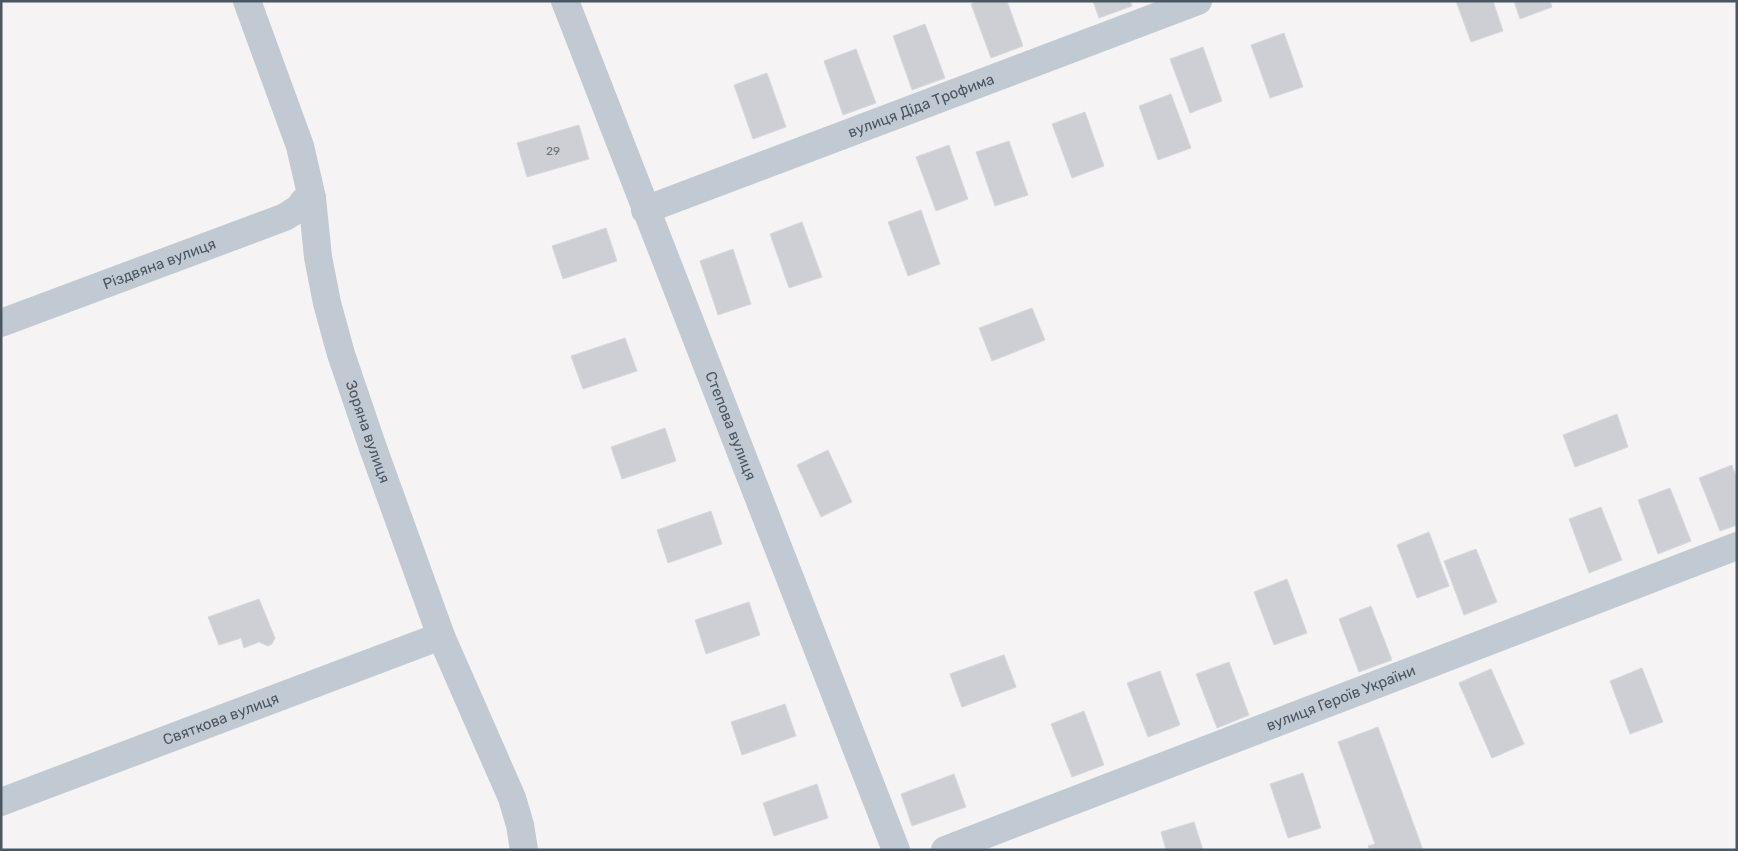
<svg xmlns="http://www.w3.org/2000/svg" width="1738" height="851" font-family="Rubik,sans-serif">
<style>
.building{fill:#cdcfd5;stroke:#d7d9de}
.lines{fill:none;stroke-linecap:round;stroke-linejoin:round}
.minor{stroke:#c1cad2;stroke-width:28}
.labels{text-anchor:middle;stroke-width:4;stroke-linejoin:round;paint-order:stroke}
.number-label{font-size:12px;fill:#6b747e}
.street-label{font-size:15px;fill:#4a5661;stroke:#fff}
</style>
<rect width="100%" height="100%" fill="#f5f3f3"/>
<g class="building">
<polygon points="978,1 1007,1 1023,46 991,58 971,4"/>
<polygon points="1093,1 1130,1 1132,6 1099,18"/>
<polygon points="1456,1 1493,1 1503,31 1471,42"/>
<polygon points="1514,1 1550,1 1552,7 1520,19"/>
<polygon points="925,24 945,78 912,90 893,36"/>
<polygon points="1284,33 1303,87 1270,98 1251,45"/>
<polygon points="1203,47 1222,101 1190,113 1170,59"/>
<polygon points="856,49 876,103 843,115 824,61"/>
<polygon points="767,73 786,127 753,139 734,85"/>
<polygon points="1171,94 1191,148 1158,160 1139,106"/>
<polygon points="1085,112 1104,166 1072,178 1052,124"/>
<polygon points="579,125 589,159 527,177 517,143"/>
<polygon points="1009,141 1028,195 995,206 976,152"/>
<polygon points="949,145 968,199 936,211 916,157"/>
<polygon points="921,210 940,264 908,276 888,222"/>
<polygon points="802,222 822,277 789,288 770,234"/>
<polygon points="606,228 617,261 563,279 552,246"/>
<polygon points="733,249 751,304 718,315 700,261"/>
<polygon points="1032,308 1045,340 992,361 979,328"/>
<polygon points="625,338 637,371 583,389 571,356"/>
<polygon points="1617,414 1628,447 1575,467 1563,435"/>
<polygon points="665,428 676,461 622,479 611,447"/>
<polygon points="828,450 852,502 821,517 797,465"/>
<polygon points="1732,465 1737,479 1737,525 1720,531 1699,478"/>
<polygon points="1670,488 1691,541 1658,554 1638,500"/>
<polygon points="1601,507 1622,560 1589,573 1569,519"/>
<polygon points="711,511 722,544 668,563 657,530"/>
<polygon points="1429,532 1449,586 1417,598 1397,545"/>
<polygon points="1476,549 1497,602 1464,615 1444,561"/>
<polygon points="1287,579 1307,633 1274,645 1254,592"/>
<polygon points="259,599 275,638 272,644 268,646 259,642 244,648 241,638 219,645 208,617"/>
<polygon points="749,602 760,635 706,654 695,620"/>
<polygon points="1371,606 1392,660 1359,672 1339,619"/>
<polygon points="1004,655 1016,687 962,707 950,674"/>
<polygon points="1004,655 1016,687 962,707 950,674"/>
<polygon points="1229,662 1249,715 1217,728 1196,674"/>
<polygon points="1642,668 1663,722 1630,734 1610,681"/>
<polygon points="1491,669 1524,744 1492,758 1459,683"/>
<polygon points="1491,669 1524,744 1492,758 1459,683"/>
<polygon points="1160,671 1180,725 1148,737 1127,683"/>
<polygon points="785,704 796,736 742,755 731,722"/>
<polygon points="1084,711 1104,765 1072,777 1051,724"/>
<polygon points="1378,727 1423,850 1370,850 1368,846 1375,844 1338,742"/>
<polygon points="1303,773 1321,828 1288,838 1270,784"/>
<polygon points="954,774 966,807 912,826 901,794"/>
<polygon points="817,784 828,818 774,836 763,803"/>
<polygon points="1194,822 1203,850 1166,850 1161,832"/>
</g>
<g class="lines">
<g class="minor">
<path id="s1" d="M247 1 300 146 312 198 318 257 327 303 341 354 373 448 441 636 512 798 520 825 524 850"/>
<path id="s2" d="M565 1 896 850"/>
<path id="s3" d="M645 210 1198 1"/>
<path id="s4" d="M1 323 285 217 299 208 304 201 312 198"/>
<path id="s5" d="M1 802 441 636"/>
<path id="s6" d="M945 850 1737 546"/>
</g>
</g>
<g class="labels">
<g class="number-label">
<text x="553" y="155">29</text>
</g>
<g class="street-label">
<text dy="5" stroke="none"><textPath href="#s3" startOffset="295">вулиця Діда Трофима</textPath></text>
<text dy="5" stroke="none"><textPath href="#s4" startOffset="169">Різдвяна вулиця</textPath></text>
<text dy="5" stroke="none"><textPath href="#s2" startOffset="456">Степова вулиця</textPath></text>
<text dy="5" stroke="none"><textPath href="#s1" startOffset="449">Зоряна вулиця</textPath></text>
<text dy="5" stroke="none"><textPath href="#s6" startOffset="424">вулиця Героїв України</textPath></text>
<text dy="5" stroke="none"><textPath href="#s5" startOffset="235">Святкова вулиця</textPath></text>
</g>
</g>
<rect width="1738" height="851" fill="none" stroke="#4a5661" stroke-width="5"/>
</svg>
